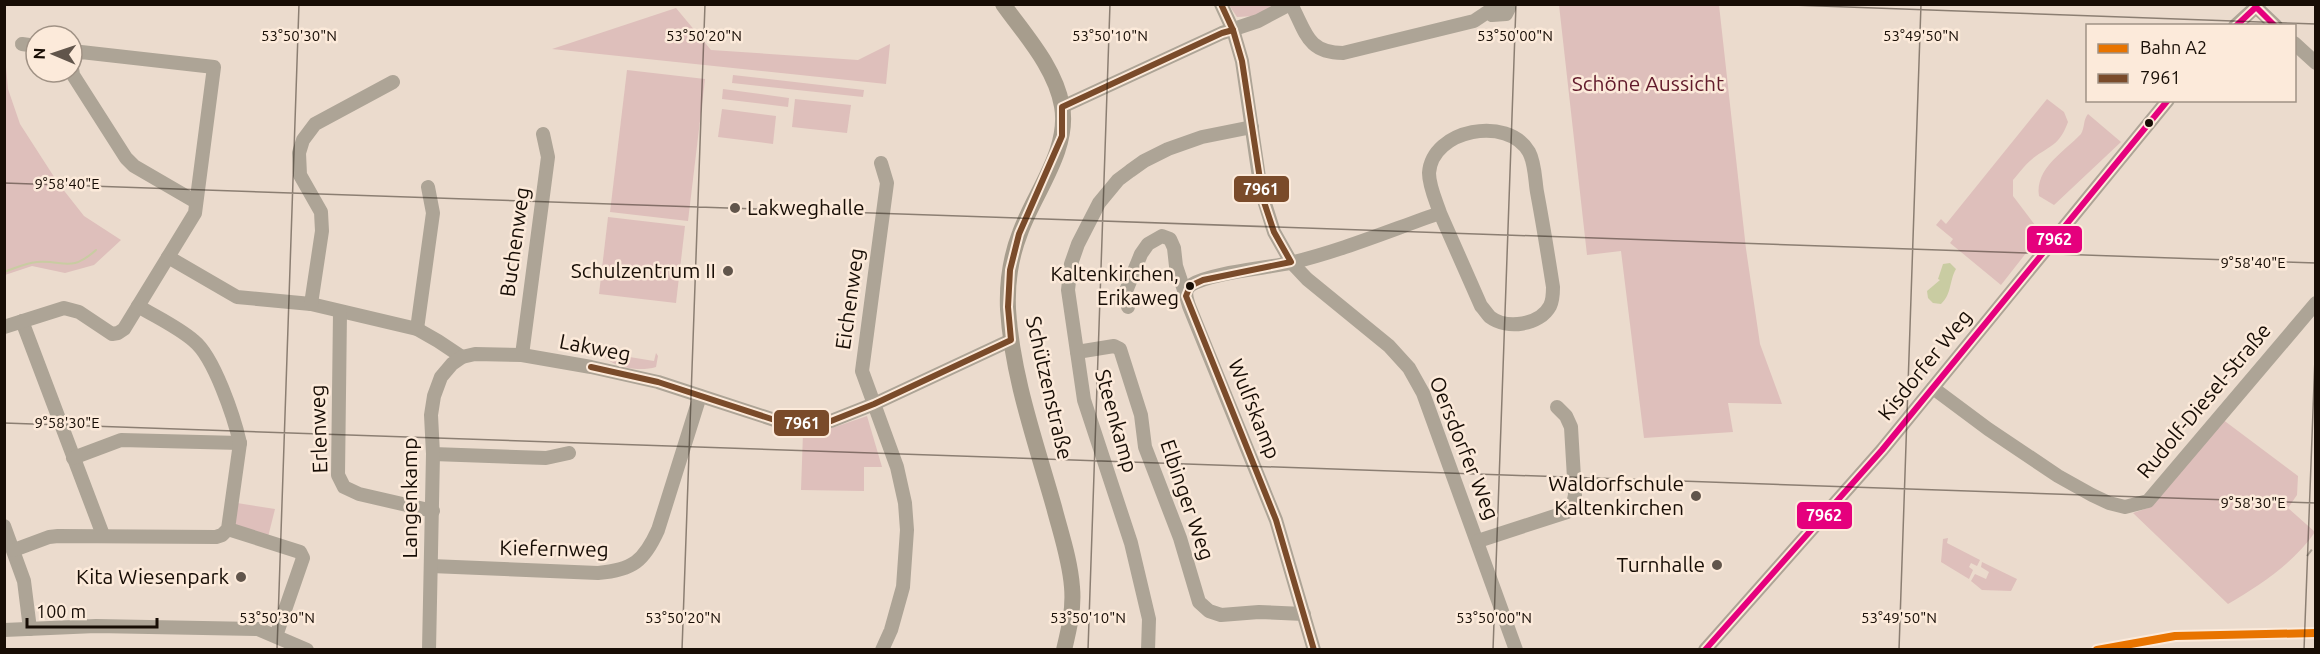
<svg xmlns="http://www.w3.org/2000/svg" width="2320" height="654" font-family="Ubuntu,sans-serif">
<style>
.green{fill:#debfbb}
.water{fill:#c9cca2}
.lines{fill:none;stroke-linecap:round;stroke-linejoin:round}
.stream{stroke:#c9cca2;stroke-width:2}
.minor{stroke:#ada496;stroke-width:14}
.major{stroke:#a79d8d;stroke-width:16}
.rail{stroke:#afa497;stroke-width:2;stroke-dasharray:8 8;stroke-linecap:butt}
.bus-1-casing{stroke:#fceada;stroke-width:10}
.bus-2-casing{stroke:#fceada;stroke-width:10}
.bus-1{stroke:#7a4b2a;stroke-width:6}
.bus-2{stroke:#e5007d;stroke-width:6}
.rail-1-casing{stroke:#fceada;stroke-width:12}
.rail-1{stroke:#e87400;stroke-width:8}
.ticks{fill:none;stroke:#170d05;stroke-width:1.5;stroke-opacity:0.45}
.bus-dot{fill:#170d05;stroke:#fceada;stroke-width:2}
.poi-dot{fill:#61554b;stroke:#fceada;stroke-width:2}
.labels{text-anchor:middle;stroke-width:5;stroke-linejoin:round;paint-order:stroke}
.bus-label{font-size:20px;fill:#170d05;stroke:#fceada;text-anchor:end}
.park-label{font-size:21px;fill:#621a2b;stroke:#fceada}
.poi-label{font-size:21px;fill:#170d05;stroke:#fceada;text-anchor:end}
.street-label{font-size:21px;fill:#170d05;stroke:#fceada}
.ticks-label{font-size:15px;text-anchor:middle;fill:#170d05;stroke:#fceada;stroke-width:5;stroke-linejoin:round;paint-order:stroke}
.line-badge{stroke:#fceada;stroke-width:2}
.badge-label{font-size:16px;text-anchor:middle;font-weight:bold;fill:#fff}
</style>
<rect width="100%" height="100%" fill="#ebdbcd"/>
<g class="green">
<polygon points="1229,5 1278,5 1255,16 1237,17"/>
<polygon points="1559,5 1719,5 1746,249 1760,344 1782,404 1728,403 1733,432 1644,438 1621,251 1587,255"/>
<polygon points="676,8 711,50 858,60 890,44 886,84 552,49"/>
<polygon points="5,56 8,89 20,124 58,183 84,216 121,240 94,265 65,273 32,266 5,275"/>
<polygon points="627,70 705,79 688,221 610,212"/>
<polygon points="733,75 864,90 863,97 732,83"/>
<polygon points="723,89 789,98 788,107 722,99"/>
<polygon points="795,99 851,105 847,133 792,127"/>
<path d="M2047 99 2064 112 2068 122C2060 143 2054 144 2036 156 2027 162 2020 172 2013 180V196L2038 229 2030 248 2001 285 1950 243 1953 239 1936 225 1941 219 1946 224Z"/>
<polygon points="722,109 776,116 773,144 718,137"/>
<path d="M2088 114 2121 142 2054 205 2039 196C2035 168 2064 152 2081 134 2085 127 2083 120 2088 114Z"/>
<polygon points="608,217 685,226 676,303 599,294"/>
<path d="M602 346 605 353 654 361 656 353 658 356 656 367C639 372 610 368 601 352Z"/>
<polygon points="867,416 882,467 864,467 864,491 801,490 803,433 835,427"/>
<path d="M2222 419 2298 476 2297 495 2288 508 2315 532C2294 563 2260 585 2228 604L2133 513 2148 508Z"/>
<polygon points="237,503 275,509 268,537 233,527"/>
<polygon points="1948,538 1947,543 1980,560 1977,566 1971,563 1969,567 1973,570 1969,579 1941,562 1943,539"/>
<polygon points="1982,562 2017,579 2011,591 1982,590 1971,581 1975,574 1986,579 1989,572 1981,567"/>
</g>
<path class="water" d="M1950 263 1956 269C1949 281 1952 294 1941 304L1933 303 1928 298 1927 291 1940 280 1938 279 1943 264Z"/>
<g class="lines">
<path class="stream" d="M4 272C15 268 26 263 37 262 65 260 70 273 96 250"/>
<g class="minor">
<polyline points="1221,4 1233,30 1242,61 1261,191 1274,232 1291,262 1307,279 1389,346 1409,368 1423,393 1516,650"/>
<path d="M1291 4C1306 32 1307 53 1343 53L1474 21 1492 9 1509 8 1506 14 1492 15 1490 12"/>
<polyline points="2256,7 2276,26"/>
<polyline points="2235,26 2259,4"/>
<polyline points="2294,43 2316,63"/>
<polyline points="22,44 36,46"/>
<polyline points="72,68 73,75 126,158 134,166 196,202"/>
<polyline points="1062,107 1222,33 1258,21 1290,4"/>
<polyline points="881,163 887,183 862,371 897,467 905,503 907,530 903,587 891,630 882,650"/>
<polyline points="168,257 237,297 311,304 417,329 438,341 462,357"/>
<polyline points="311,304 322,231 321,212 300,175 299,153 303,140 315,124 393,82"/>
<polyline points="1128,307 1126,291 1141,254 1148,244 1162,236 1170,239 1174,248 1176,266 1186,296"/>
<polyline points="340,312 338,475 344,487 359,494 433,511"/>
<polyline points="22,321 103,535"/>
<polyline points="4,327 64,308 79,312 112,334 118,333 124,329 195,213 214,67 81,52 76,55 72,64"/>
<polyline points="417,329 433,213 428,187"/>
<polyline points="1077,352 1114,346 1120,349 1141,415 1145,447 1180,538 1199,602 1209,611 1221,615 1259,612 1304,614"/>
<polyline points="522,355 548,157 543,134"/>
<polyline points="1933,388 1988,429 2058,476 2092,495 2109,503 2125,507 2148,501 2316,303"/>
<polyline points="433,454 546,458 569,453"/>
<polyline points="73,458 121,440 240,443"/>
<polyline points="4,526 24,581 30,629"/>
<polyline points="228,529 300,552 303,558 276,636"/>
<polyline points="1478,541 1567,512 1573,504 1575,495 1571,427 1566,416 1557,407"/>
<path d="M14 550 49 537 58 536 216 537 222 535 228 529 240 443C234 417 214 357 194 341 178 327 156 317 138 306"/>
<path d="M431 566 598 573C633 570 644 561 658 530L700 396"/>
<polyline points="4,630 96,626 258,629 307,650"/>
<polyline points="429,650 433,454 431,415 434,396 441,377 452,364 462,357 475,354 522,355 591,367 658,382 787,424 831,421 874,404 1011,340"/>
<polyline points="1148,650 1149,619 1131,543 1084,400 1068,290 1071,264 1078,244 1099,203 1118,180 1130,171 1144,161 1168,149 1202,137 1252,127"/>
<path d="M1314 650 1276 520 1189 306C1187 299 1183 290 1191 285 1209 273 1267 268 1290 263 1341 251 1391 230 1440 213 1436 201 1429 186 1429 173 1432 129 1508 115 1529 152 1535 163 1535 180 1537 192 1543 224 1548 255 1553 287 1553 293 1553 300 1550 306 1540 325 1507 330 1490 317 1487 314 1484 309 1481 306L1440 213"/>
<polyline points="1705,650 1882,450 2168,100"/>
</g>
<path class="major" d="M1003 4C1025 35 1055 67 1062 106 1070 150 1034 193 1020 233 1011 256 1007 284 1008 309 1012 376 1036 443 1054 507 1061 534 1070 560 1072 587 1074 609 1069 629 1064 650"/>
<polyline class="rail" points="2307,556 2316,544"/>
<defs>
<g id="bus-1">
<polyline points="1221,4 1233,30 1242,61 1263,199 1274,232 1291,262 1203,280 1190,286 1186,296 1276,520 1314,650"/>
<polyline points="591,367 658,382 787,424 831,421 874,404 1011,340 1008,307 1010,270 1019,234 1062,136 1062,107 1222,33 1233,30"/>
</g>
<g id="bus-2">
<polyline points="2236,26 2256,7 2275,26"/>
<polyline points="1705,650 1882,450 2168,100"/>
</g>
</defs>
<use href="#bus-1" class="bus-1-casing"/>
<use href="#bus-2" class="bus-2-casing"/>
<use href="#bus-1" class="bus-1"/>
<use href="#bus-2" class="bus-2"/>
<defs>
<polyline id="rail-1" points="2097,650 2175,636 2316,633"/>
</defs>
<use href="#rail-1" class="rail-1-casing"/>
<use href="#rail-1" class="rail-1"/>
</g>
<path class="ticks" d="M1767 4 2316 24M4 183 2316 263M4 423 2316 503M277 650 299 4M682 650 705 4M1088 650 1110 4M1493 650 1516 4M1899 650 1921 4M2304 650 2316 331"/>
<g class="bus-dot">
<circle cx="2149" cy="123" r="5"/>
<circle cx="1190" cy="286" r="5"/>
</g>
<g class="poi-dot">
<circle cx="735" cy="208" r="6"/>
<circle cx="728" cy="271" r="6"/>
<circle cx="1696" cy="496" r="6"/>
<circle cx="1717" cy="565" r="6"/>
<circle cx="241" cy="577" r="6"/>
</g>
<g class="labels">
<g class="bus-label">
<text x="1179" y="281">Kaltenkirchen,<tspan x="1179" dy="24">Erikaweg</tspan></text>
</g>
<g class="park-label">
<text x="1648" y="91">Schöne Aussicht</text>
</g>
<g class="poi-label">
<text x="747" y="215" text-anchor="start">Lakweghalle</text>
<text x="716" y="278">Schulzentrum II</text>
<text x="1684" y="491">Waldorfschule<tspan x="1684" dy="24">Kaltenkirchen</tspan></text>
<text x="1705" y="572">Turnhalle</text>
<text x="229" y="584">Kita Wiesenpark</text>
</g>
<g class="street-label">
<text transform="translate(515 242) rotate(-82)" y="7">Buchenweg</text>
<text transform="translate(850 299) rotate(-82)" y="7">Eichenweg</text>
<text transform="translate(595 348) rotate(11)" y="7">Lakweg</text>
<text transform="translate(1925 365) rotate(-51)" y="7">Kisdorfer Weg</text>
<text transform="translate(1049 388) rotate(77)" y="7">Schützenstraße</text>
<text transform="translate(2204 401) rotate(-50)" y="7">Rudolf-Diesel-Straße</text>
<text transform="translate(1254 409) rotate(68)" y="7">Wulfskamp</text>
<text transform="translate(1116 421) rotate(74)" y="7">Steenkamp</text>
<text transform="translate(319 429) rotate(-92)" y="7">Erlenweg</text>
<text transform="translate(1464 448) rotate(68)" y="7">Oersdorfer Weg</text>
<text transform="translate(410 498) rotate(-90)" y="7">Langenkamp</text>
<text transform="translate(1187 500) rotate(71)" y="7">Elbinger Weg</text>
<text transform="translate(554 549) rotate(1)" y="7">Kiefernweg</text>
</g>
</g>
<g class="ticks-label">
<text x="299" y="41">53°50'30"N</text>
<text x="704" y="41">53°50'20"N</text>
<text x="1110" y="41">53°50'10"N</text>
<text x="1515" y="41">53°50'00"N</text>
<text x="1921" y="41">53°49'50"N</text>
<text x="67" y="189">9°58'40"E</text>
<text x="2253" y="268">9°58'40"E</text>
<text x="67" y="428">9°58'30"E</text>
<text x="2253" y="508">9°58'30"E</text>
<text x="277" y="623">53°50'30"N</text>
<text x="683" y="623">53°50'20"N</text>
<text x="1088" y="623">53°50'10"N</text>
<text x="1494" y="623">53°50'00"N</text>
<text x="1899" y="623">53°49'50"N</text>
</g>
<g class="line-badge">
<rect x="1233" y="175" width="57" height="28" rx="6" fill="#7a4b2a"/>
<rect x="2026" y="225" width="57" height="29" rx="6" fill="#e5007d"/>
<rect x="773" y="409" width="57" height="28" rx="6" fill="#7a4b2a"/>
<rect x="1796" y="501" width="57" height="29" rx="6" fill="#e5007d"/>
</g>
<g class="badge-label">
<text x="1261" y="195">7961</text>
<text x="2054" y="245">7962</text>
<text x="802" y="429">7961</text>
<text x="1824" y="521">7962</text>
</g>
<rect width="2320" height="654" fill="none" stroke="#170d05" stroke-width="12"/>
<rect x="2086" y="24" width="210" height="78" fill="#fceada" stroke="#a09285" stroke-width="1.5"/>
<rect x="2098" y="44" width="30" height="9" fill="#e87400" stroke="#a09285" stroke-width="1.5"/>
<text x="2140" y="54" font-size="18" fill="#170d05">Bahn A2</text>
<rect x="2098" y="74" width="30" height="9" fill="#7a4b2a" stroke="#a09285" stroke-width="1.5"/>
<text x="2140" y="84" font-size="18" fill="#170d05">7961</text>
<g transform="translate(54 54) rotate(272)"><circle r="28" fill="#fceada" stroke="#a09285" stroke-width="1.5"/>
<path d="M0-4.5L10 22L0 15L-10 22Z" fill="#61554b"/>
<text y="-9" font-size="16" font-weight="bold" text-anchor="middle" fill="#170d05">N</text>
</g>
<path d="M27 618v9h130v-9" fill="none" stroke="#170d05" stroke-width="3"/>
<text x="36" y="618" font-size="18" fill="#170d05" stroke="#fceada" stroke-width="4.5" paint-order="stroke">100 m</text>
</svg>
